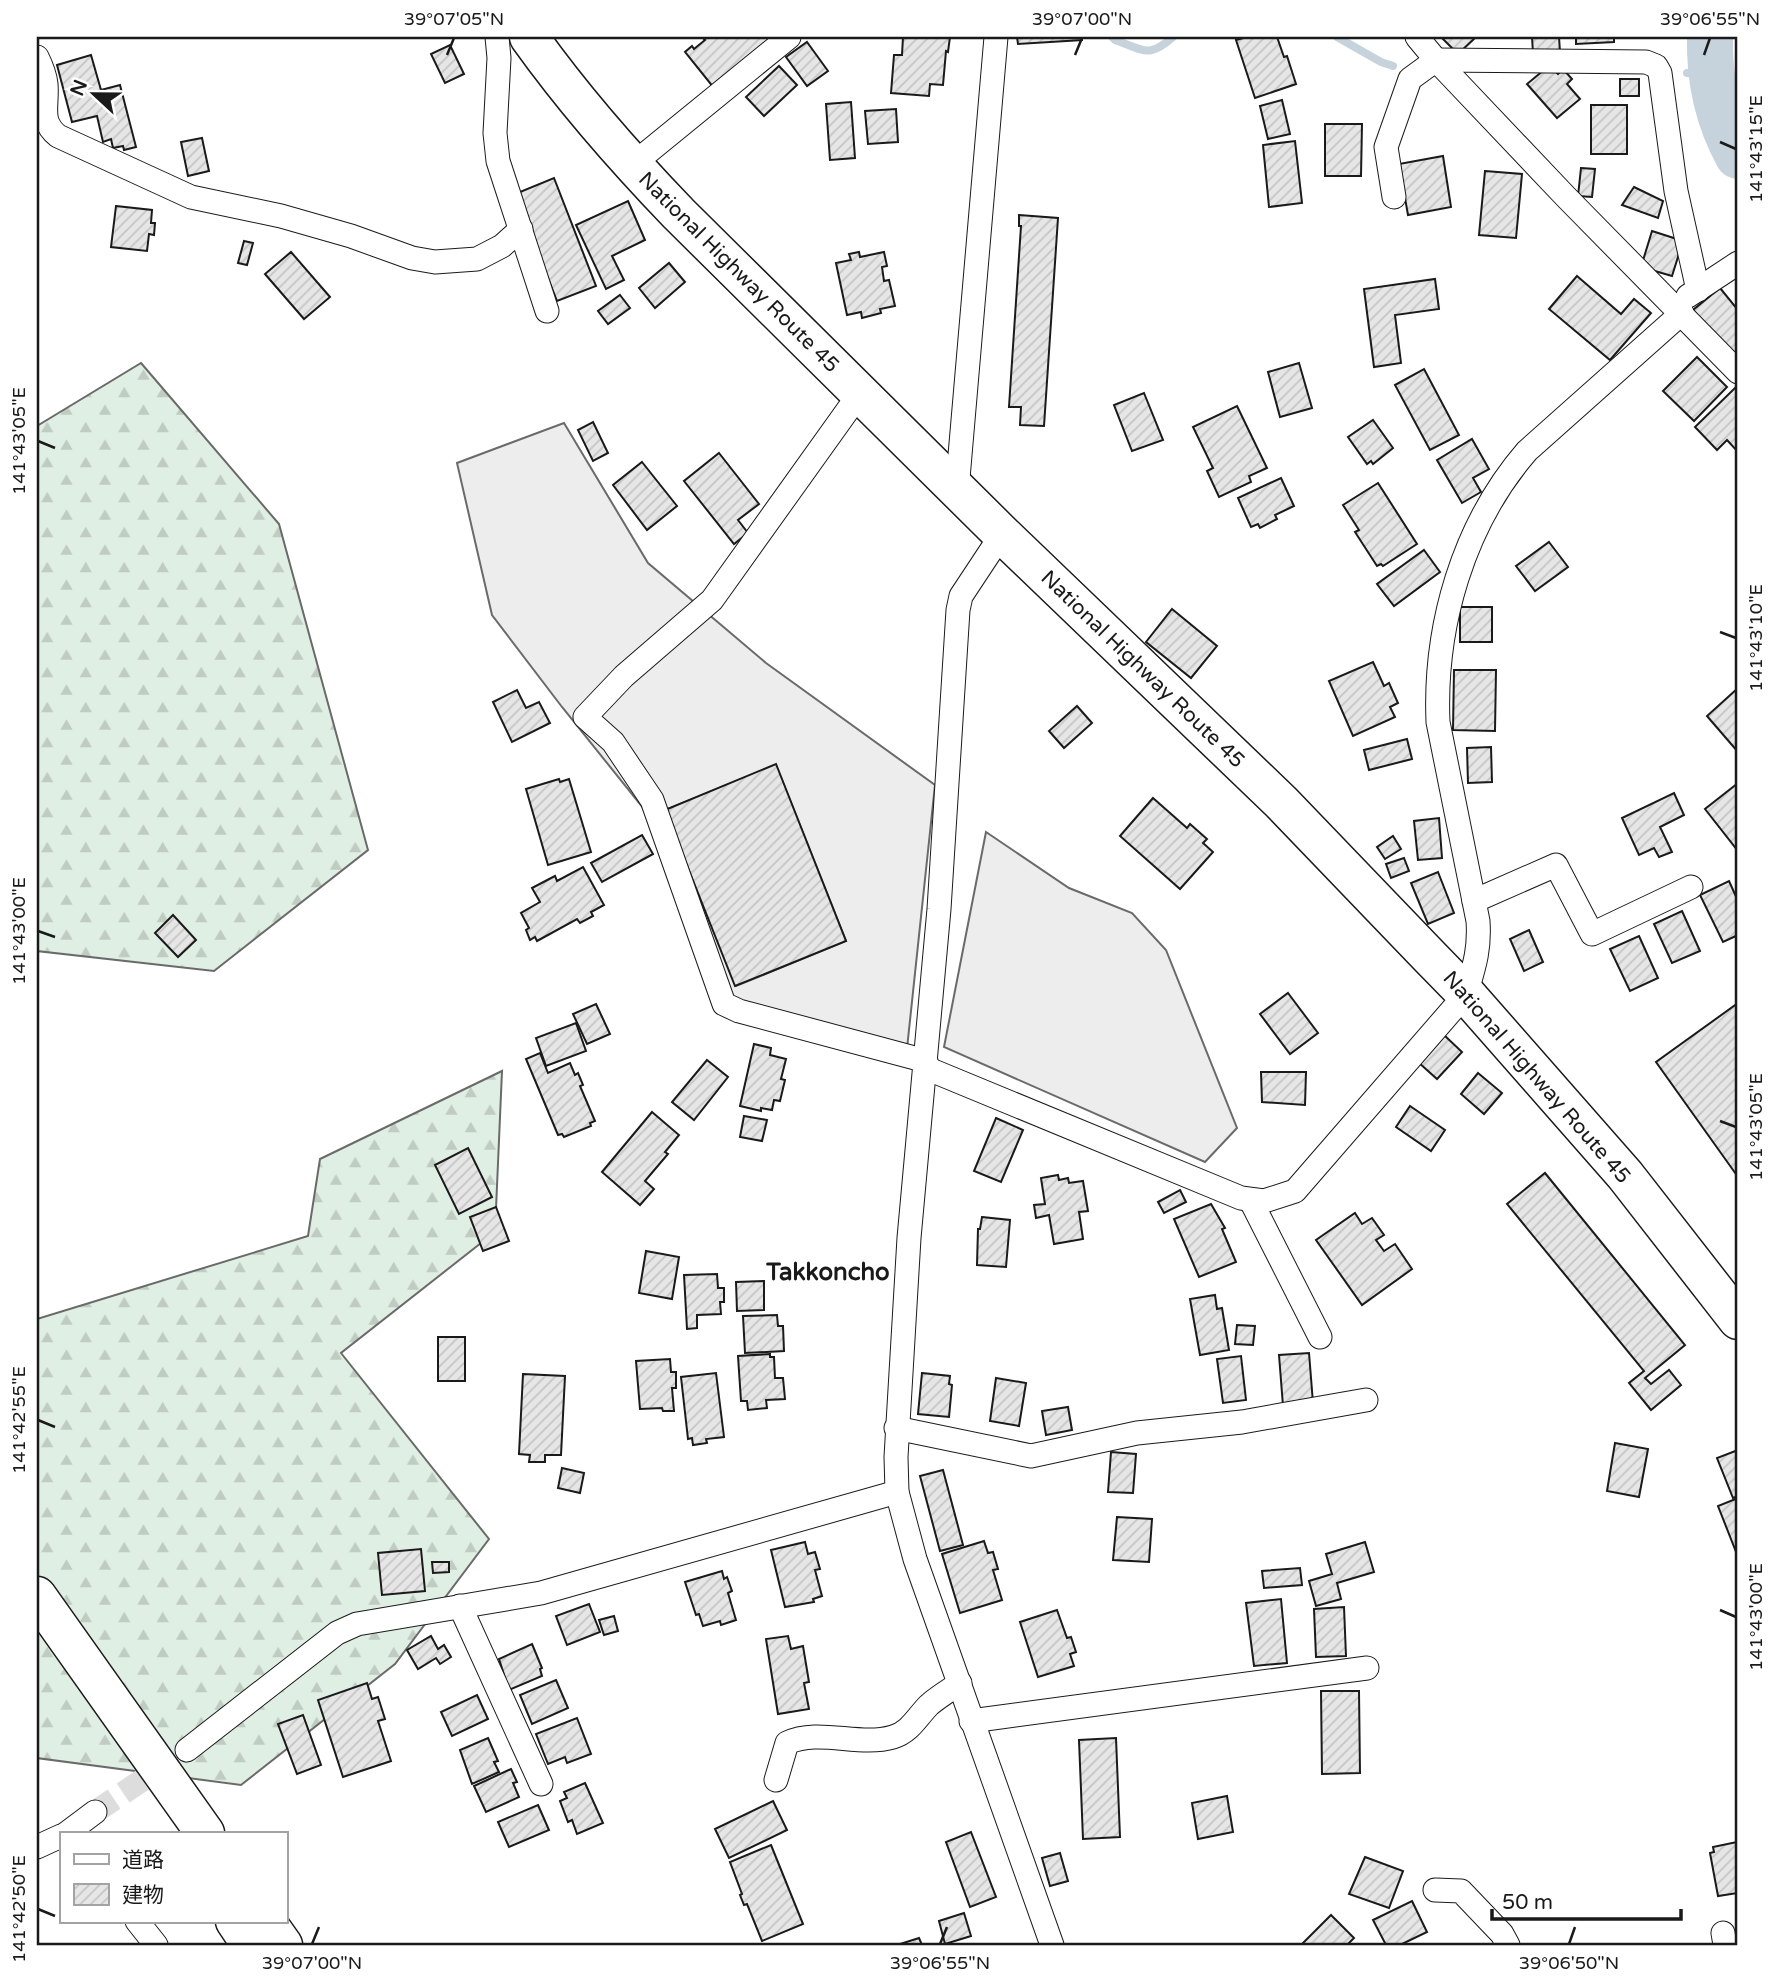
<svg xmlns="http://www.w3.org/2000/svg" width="1775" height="1982" font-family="'Varela Round','Noto Sans JP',sans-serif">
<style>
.forest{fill:url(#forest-firs);stroke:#6a6a6a;stroke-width:2}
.parking{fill:#ededed;stroke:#6a6a6a;stroke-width:2;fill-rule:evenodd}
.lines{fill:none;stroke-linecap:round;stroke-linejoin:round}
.stream{stroke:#c6d2dc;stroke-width:8}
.river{stroke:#c6d2dc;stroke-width:46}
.building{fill:url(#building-hatch);stroke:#1a1a1a;stroke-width:2}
.minor-tunnel{stroke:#ddd;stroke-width:23;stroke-dasharray:23 11;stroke-linecap:butt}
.minor-casing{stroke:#1a1a1a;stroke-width:25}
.trunk-casing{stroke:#1a1a1a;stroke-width:41}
.motorway-casing{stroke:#1a1a1a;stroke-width:41}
.minor{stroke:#fff;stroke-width:23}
.trunk{stroke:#fff;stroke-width:38}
.motorway{stroke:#fff;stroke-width:38}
.ticks{fill:none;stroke:#1a1a1a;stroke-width:2.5}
.labels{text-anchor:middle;stroke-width:5;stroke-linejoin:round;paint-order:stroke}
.street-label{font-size:21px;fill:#1a1a1a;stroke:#fff}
.quarter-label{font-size:24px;font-weight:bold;fill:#1a1a1a;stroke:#fff}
.neatline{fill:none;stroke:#1a1a1a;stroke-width:2.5}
.ticks-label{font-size:18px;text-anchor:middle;fill:#1a1a1a}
</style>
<defs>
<pattern id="forest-firs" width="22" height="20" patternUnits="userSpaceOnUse" patternTransform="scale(1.75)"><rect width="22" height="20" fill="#e0efe3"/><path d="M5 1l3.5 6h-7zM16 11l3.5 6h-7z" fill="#c0ccc2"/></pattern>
<pattern id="building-hatch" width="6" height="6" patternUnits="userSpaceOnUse" patternTransform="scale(1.75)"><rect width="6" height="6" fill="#e6e6e6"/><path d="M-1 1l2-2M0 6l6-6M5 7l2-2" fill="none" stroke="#c5c5c5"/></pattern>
</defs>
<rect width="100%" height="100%" fill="#fff"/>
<g class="forest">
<polygon points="141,363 279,524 368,850 214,971 37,951 37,426"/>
<polygon points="502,1071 495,1232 341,1353 489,1539 395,1664 241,1785 37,1758 37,1319 308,1236 320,1159"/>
</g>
<g class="parking">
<path d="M564 423 648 563 766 663 935 785 906 1058 712 1003 648 814 562 707 492 615 457 463ZM776 765 846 941 736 986 665 810Z"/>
<polygon points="986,832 1069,888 1132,913 1166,950 1237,1128 1205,1162 944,1047"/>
</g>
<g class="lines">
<g class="stream">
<path d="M1112 37 1115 40C1144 50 1148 59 1173 37"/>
<polyline points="1337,37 1381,62 1393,66"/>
<polyline points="1687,73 1712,76"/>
</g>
<path class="river" d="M1710 37C1709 78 1718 120 1738 156"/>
</g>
<g class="building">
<polygon points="705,37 777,37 714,88 685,52 692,46 694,49 705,40 703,38"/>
<polygon points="903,37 950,37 948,52 946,51 943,85 930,84 929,96 891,93 894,55 902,55"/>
<polygon points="1017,37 1082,37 1082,40 1018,44"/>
<polygon points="1247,37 1277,37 1284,57 1287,56 1296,84 1255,98 1236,40"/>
<polygon points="1441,37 1476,37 1458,54"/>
<polygon points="1532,37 1559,37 1560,52 1533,53"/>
<polygon points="1576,37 1614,37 1614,42 1576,44"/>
<polygon points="807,42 828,71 807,86 786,57"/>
<polygon points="450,45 464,74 445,83 431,54"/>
<polygon points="91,55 101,90 120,85 136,147 124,150 123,146 113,148 111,139 103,142 97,116 72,122 57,65"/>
<polygon points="1550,65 1558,74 1563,69 1572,79 1567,84 1580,99 1557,118 1527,84"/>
<polygon points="779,66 797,85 764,116 746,97"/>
<rect x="1620" y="79" width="19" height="17"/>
<polygon points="1282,100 1290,134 1268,139 1260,106"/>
<polygon points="851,102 855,158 830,160 826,104"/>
<rect x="1591" y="105" width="36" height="49"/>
<polygon points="896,109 898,142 868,144 865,111"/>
<polygon points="1325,124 1362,124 1361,176 1325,176"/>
<polygon points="202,138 209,171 188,176 181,142"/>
<polygon points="1295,141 1302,203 1269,207 1263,145"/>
<polygon points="1443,156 1451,207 1408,215 1399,164"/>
<polygon points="1581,168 1595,169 1592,197 1578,196"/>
<polygon points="1485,171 1522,174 1516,238 1479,235"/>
<polygon points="554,178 596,286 557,301 515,194"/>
<polygon points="1634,187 1663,201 1658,218 1622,205"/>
<polygon points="628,201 645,240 612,256 624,280 606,289 576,225"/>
<polygon points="116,206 152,210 151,223 155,223 154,235 149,234 147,251 111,247"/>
<polygon points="1019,215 1058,218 1044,426 1020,425 1021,407 1009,407 1021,226 1019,226"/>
<polygon points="1652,231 1683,241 1672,276 1641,267"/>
<polygon points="244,241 253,243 247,265 238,263"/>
<polygon points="291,252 330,297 304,319 265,274"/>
<polygon points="859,252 860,257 884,252 887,266 882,267 884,281 889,280 895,306 880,309 881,313 862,318 861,312 847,315 836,263 851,260 849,254"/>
<polygon points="669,263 685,282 655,308 639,288"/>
<polygon points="1577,276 1621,314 1634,299 1651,313 1610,360 1549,309"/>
<polygon points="1435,279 1439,309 1395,315 1401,363 1374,367 1364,289"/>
<polygon points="1720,288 1738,310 1738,356 1734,359 1693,310"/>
<polygon points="620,295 630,308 608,324 598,311"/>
<polygon points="1697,357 1727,387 1694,421 1663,391"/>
<polygon points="1299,363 1312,408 1280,417 1268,372"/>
<polygon points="1424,369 1459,435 1430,450 1395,385"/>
<polygon points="1737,386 1738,452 1727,440 1717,450 1695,427"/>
<polygon points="1144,393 1163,440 1132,451 1114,405"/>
<polygon points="1237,406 1267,468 1249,476 1251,482 1219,497 1207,471 1213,468 1193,427"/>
<polygon points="1373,420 1393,448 1373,464 1371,461 1367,464 1348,437"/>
<polygon points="593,422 608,453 593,461 578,430"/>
<polygon points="1472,439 1489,469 1473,478 1481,492 1462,503 1437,460"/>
<polygon points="719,453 759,504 738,520 748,533 734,544 684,481"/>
<polygon points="642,462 677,506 647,530 613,485"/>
<polygon points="1281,478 1294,506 1275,515 1277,519 1260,528 1258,524 1251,527 1238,498"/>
<polygon points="1378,483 1417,544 1383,566 1381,564 1377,566 1355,532 1359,530 1343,505"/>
<polygon points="1549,542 1568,567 1535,591 1516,566"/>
<polygon points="1424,550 1440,572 1394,606 1377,584"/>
<rect x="1460" y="607" width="32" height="35"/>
<polygon points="1172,609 1217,646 1191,678 1146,642"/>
<polygon points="1373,662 1384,686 1389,683 1398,703 1390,707 1395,717 1353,736 1329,681"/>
<polygon points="1454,670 1496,670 1495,731 1453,730"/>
<polygon points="1738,688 1738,752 1707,716"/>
<polygon points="517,690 526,708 539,702 550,723 512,742 493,702"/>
<polygon points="1077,706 1092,723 1064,748 1049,731"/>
<polygon points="1407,739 1412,759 1369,770 1364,750"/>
<polygon points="1491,747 1492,782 1468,783 1467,748"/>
<polygon points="776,764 846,941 735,986 665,810"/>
<polygon points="559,779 560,782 569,779 591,852 548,865 526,789"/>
<polygon points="1738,783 1738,851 1705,809"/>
<polygon points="1674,793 1684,815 1660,827 1672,852 1659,857 1654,848 1639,855 1622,818"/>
<polygon points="1153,798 1187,828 1190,824 1207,839 1203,843 1213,852 1180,889 1120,836"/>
<polygon points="1439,818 1442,858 1418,860 1414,821"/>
<polygon points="642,835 653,854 602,882 591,863"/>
<polygon points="1393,836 1401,849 1385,859 1377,847"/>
<polygon points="1404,858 1409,871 1391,878 1386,864"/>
<polygon points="583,867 604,905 591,912 593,916 580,923 577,919 537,941 535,937 530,940 526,930 529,928 521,913 540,902 532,888 555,876 557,881"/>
<polygon points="1438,872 1454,913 1428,924 1411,883"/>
<polygon points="1729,881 1738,901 1738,935 1723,942 1700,895"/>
<polygon points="1682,911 1700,951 1672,963 1654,924"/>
<polygon points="173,915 196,940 178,957 155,933"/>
<polygon points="1529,930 1543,962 1524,971 1510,939"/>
<polygon points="1639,936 1658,978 1630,991 1610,949"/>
<polygon points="1288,993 1318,1033 1290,1054 1260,1014"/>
<polygon points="1738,1003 1738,1177 1656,1062"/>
<polygon points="596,1004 610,1034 587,1044 573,1014"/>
<polygon points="576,1023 586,1051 546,1066 536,1038"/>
<polygon points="1444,1035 1462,1052 1437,1079 1418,1062"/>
<polygon points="754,1044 771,1048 770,1055 786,1059 781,1079 785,1080 780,1101 774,1100 772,1110 761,1108 761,1111 740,1106"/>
<polygon points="540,1053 548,1073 570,1063 575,1075 578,1073 583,1085 580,1086 595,1121 590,1123 591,1126 564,1137 562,1134 558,1135 526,1059"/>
<polygon points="707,1060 728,1077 694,1120 672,1102"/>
<polygon points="1261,1072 1306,1072 1305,1105 1262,1102"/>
<polygon points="1478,1073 1502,1093 1484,1114 1461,1094"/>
<polygon points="1410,1106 1445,1130 1431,1151 1396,1127"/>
<polygon points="652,1112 679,1135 665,1152 668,1154 645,1181 654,1189 640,1205 602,1172"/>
<polygon points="744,1116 767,1120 762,1141 740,1137"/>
<polygon points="996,1118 1023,1130 1001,1182 974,1171"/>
<polygon points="468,1148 492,1197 459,1214 435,1165"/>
<polygon points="1545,1173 1685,1345 1645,1378 1651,1384 1669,1370 1681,1385 1651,1410 1629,1383 1644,1371 1507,1204"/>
<polygon points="1058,1175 1059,1180 1068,1178 1069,1183 1083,1181 1088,1211 1079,1212 1083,1239 1054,1244 1049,1215 1036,1218 1034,1205 1045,1204 1041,1178"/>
<polygon points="1180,1190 1186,1202 1164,1213 1158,1202"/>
<polygon points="1211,1204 1225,1228 1222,1229 1236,1262 1199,1277 1174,1219"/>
<polygon points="496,1207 509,1241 483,1251 470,1217"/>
<polygon points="1355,1213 1362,1224 1372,1218 1384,1235 1376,1240 1384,1251 1395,1244 1412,1269 1362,1305 1316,1240"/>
<polygon points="982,1217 1010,1220 1006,1267 977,1265 978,1229 980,1229"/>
<polygon points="646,1251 679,1257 672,1299 639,1293"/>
<polygon points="717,1274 718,1288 724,1288 724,1302 720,1302 721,1314 697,1315 697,1328 687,1329 684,1275"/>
<polygon points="764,1281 764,1310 737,1311 736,1282"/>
<polygon points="1215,1295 1217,1309 1222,1308 1229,1350 1200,1355 1190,1299"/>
<polygon points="777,1315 778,1326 783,1326 784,1351 745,1353 743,1316"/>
<polygon points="1237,1325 1255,1326 1253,1345 1235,1344"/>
<rect x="438" y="1337" width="27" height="44"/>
<polygon points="1309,1353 1313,1403 1283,1406 1279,1355"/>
<polygon points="770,1354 770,1357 774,1357 775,1378 783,1378 785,1399 766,1400 767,1408 748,1410 747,1401 741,1401 738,1356"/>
<polygon points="1241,1356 1246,1400 1223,1403 1217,1359"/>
<polygon points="670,1359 671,1372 676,1372 676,1388 672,1388 674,1411 663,1411 662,1408 640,1409 636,1361"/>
<polygon points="716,1373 724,1437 706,1439 707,1443 693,1445 692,1438 688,1439 681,1377"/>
<polygon points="922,1373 950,1376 949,1384 952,1385 949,1417 918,1414"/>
<polygon points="523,1374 565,1376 561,1455 545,1455 545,1462 529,1462 530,1455 519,1454"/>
<polygon points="996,1378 1026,1383 1019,1426 990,1421"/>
<polygon points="1068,1407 1072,1430 1046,1435 1042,1411"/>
<polygon points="1615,1443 1648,1449 1639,1497 1607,1491"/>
<polygon points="1738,1450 1738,1496 1733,1498 1717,1458"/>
<polygon points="1111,1452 1136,1454 1133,1493 1108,1492"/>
<polygon points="562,1468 584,1473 580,1493 558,1488"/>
<polygon points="943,1470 963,1545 940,1551 920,1476"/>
<polygon points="1738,1498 1738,1557 1718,1506"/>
<polygon points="1117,1517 1152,1519 1149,1562 1113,1560"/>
<polygon points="984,1541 988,1553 993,1552 998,1569 993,1570 1002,1600 960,1613 942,1554"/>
<polygon points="805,1542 808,1554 815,1552 820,1569 815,1570 822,1596 813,1599 814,1602 785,1607 771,1550"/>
<polygon points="1365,1542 1374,1572 1337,1583 1341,1599 1316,1606 1309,1581 1332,1574 1326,1554"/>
<polygon points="421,1549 425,1591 382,1595 378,1553"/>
<polygon points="432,1562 449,1562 449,1572 433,1573"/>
<polygon points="1300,1568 1302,1585 1264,1588 1262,1571"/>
<polygon points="722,1571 724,1579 727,1577 732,1591 728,1593 736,1620 721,1625 720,1621 703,1626 699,1614 696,1615 685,1582"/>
<polygon points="1281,1599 1287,1663 1254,1666 1246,1603"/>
<polygon points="589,1604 600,1632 567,1645 556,1616"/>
<polygon points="1344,1607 1346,1656 1316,1657 1314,1609"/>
<polygon points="1057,1610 1067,1638 1071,1637 1076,1652 1070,1654 1074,1666 1038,1677 1020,1622"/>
<polygon points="614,1616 618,1631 604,1635 599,1620"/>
<polygon points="431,1636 438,1649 444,1645 451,1657 440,1664 436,1658 418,1669 407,1650"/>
<polygon points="788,1636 791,1649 803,1646 809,1682 804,1683 809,1709 778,1714 766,1639"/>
<polygon points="532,1644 542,1668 540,1669 542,1676 509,1690 499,1659"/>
<polygon points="556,1680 568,1708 532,1724 520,1695"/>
<polygon points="367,1683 372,1699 378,1697 385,1719 378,1721 391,1761 343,1777 318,1700"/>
<polygon points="1321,1691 1359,1691 1360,1773 1322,1774"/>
<polygon points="477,1695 488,1719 452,1736 441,1712"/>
<polygon points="303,1715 321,1765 297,1774 278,1724"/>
<polygon points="577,1718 591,1754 567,1763 565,1757 548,1764 536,1734"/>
<polygon points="488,1738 498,1761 494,1762 499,1772 472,1784 460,1750"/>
<polygon points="1116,1738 1120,1837 1083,1839 1079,1740"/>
<polygon points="511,1769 517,1782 513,1783 519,1797 486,1812 474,1786"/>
<polygon points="585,1783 603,1823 577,1834 572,1820 568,1822 560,1801 567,1798 564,1792"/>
<polygon points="1227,1796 1233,1832 1198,1839 1192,1803"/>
<polygon points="773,1801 787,1830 729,1858 715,1829"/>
<polygon points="538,1805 549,1830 509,1847 498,1822"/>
<polygon points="971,1832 996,1897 970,1907 946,1842"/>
<polygon points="1737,1842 1738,1893 1718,1896 1710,1853 1714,1852 1713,1847"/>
<polygon points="771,1845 803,1924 762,1941 747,1904 744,1905 740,1895 742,1894 730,1862"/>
<polygon points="1060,1853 1068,1881 1050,1886 1042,1858"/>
<polygon points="1365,1857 1403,1871 1389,1908 1349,1894"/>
<polygon points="1412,1901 1427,1932 1400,1945 1386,1945 1373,1920"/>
<polygon points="964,1913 971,1936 945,1944 939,1921"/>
<polygon points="1331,1915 1354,1938 1347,1945 1305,1945 1303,1943"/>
<polygon points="919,1938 922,1945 897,1945"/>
</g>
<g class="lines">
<polyline class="minor-tunnel" points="95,1812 187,1750"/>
<defs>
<g id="minor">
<polyline points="497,37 499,58 495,133 498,161 547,311"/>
<polyline points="1417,37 1436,60 1566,197 1738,372"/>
<path d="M37 57C41 65 45 75 46 84 48 106 39 121 58 136L191 197 281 216 351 236 412 258 435 262 477 259 502 246 521 229"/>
<polyline points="632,165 789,37"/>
<polyline points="1394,197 1386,147 1410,79 1436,60 1646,62 1656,66 1660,73 1676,191 1698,290"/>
<polyline points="1688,296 1738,263"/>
<polyline points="860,393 712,600 624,676 585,717 613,742 652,800 724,1004 739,1011 926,1061"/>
<polyline points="957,490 996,37"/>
<polyline points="1002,534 961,596 958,610 939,909 909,1238 896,1457 897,1492 915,1559 1052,1945"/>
<polyline points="1474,901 1556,865 1592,934 1691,887"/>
<path d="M926 1068 1241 1198 1264 1201 1295 1191 1466 994C1474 967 1480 950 1478 921L1438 722C1434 626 1463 525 1527 451L1682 313"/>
<polyline points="1251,1201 1320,1337"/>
<polyline points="896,1428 1031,1456 1137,1433 1242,1422 1366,1400"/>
<polyline points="460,1606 541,1784"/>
<polyline points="971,1721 1367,1668"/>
<polyline points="187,1750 337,1633 357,1624 541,1593 897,1492"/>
<path d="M776 1780 787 1743C819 1728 859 1747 893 1737 910 1732 917 1717 929 1705 938 1697 950 1690 960 1683"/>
<polyline points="67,1833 95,1812"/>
<polyline points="37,1847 61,1836"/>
<polyline points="1435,1890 1461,1891 1502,1934 1508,1945"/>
<polyline points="137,1921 156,1945"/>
<polyline points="1723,1933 1725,1945"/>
</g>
<path id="trunk" d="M529 37C574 100 625 158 679 214L1002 534 1281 802 1428 955 1466 994 1625 1175 1738 1320"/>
<g id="motorway">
<polyline points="37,1596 205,1833"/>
<polyline points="235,1921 251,1945"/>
<polyline points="266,1921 283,1945"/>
</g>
</defs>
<use href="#minor" class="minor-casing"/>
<use href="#trunk" class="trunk-casing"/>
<use href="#motorway" class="motorway-casing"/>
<use href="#minor" class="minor"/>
<use href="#trunk" class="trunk"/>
<use href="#motorway" class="motorway"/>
</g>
<path class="ticks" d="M447 55 454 38M1075 55 1082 38M1704 55 1710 38M1720 142 1736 149M38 441 55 448M1720 632 1736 638M38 931 55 937M1720 1121 1736 1127M38 1420 55 1427M1720 1610 1736 1617M38 1909 55 1916M312 1944 319 1927M940 1944 947 1927M1569 1944 1575 1927"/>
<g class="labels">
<g class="street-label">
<text transform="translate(739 272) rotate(45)" y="7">National Highway Route 45</text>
<text transform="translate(1143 669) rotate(44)" y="7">National Highway Route 45</text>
<text transform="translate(1537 1077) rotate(49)" y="7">National Highway Route 45</text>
</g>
<g class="quarter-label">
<text x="828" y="1280">Takkoncho</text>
</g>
</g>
<rect width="1775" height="1982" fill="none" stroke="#ffffff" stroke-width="77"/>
<rect x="60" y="1832" width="228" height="91" fill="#ffffff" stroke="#a3a3a3" stroke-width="2"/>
<rect x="74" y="1854" width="35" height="10" fill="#ffffff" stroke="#a3a3a3" stroke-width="2"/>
<text x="122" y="1867" font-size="21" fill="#1a1a1a">道路</text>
<rect x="74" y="1884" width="35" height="21" fill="url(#building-hatch)" stroke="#a3a3a3" stroke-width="2"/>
<text x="122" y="1902" font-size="21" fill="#1a1a1a">建物</text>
<g transform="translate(94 94) rotate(292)" stroke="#ffffff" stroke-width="5" paint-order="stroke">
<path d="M0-5L12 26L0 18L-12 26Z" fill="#1a1a1a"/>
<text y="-10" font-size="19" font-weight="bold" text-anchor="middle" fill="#1a1a1a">N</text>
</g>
<path d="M1492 1909v10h189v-10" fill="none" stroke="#1a1a1a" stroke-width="3.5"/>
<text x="1502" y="1909" font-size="21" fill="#1a1a1a" stroke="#ffffff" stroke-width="5" paint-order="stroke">50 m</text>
<rect x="38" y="38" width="1698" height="1906" class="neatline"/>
<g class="ticks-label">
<text x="454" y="25">39°07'05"N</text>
<text x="1082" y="25">39°07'00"N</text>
<text x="1710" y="25">39°06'55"N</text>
<text transform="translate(1756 149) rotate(-90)" y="6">141°43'15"E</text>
<text transform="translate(19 441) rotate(-90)" y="6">141°43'05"E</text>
<text transform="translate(1756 638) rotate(-90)" y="6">141°43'10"E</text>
<text transform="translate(19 931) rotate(-90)" y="6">141°43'00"E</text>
<text transform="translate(1756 1127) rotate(-90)" y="6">141°43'05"E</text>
<text transform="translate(19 1420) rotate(-90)" y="6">141°42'55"E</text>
<text transform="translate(1756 1617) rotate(-90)" y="6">141°43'00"E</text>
<text transform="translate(19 1909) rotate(-90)" y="6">141°42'50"E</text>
<text x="312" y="1969">39°07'00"N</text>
<text x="940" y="1969">39°06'55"N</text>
<text x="1569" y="1969">39°06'50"N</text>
</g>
</svg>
